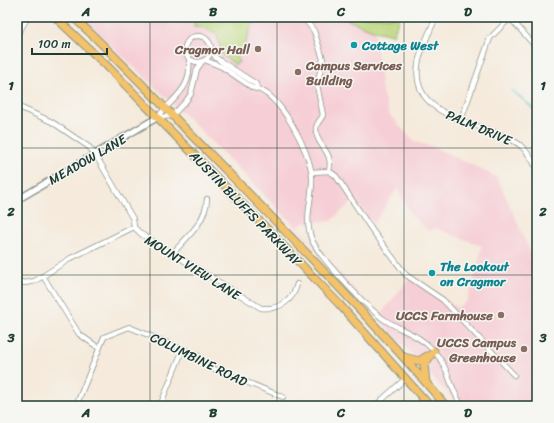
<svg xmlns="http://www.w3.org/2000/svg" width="554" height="423" font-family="Sriracha,sans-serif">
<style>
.built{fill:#f6cfd6;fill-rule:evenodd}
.green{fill:#bcd67b;stroke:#6e8a58}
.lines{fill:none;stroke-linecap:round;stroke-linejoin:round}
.stream{stroke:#53c1ca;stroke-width:1.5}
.minor-casing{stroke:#8a9488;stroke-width:6}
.tertiary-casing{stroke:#8a9488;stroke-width:8}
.primary-casing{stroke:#8a9488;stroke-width:9}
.minor{stroke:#fff;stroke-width:4.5}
.tertiary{stroke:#fff;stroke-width:5.5}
.primary{stroke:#f3c26a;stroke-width:7}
.grid{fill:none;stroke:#1f3d34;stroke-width:1;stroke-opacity:0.55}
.culture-dot{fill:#0f9aa8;stroke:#f6f6f2;stroke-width:1.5}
.education-dot{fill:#8d6e63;stroke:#f6f6f2;stroke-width:1.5}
.labels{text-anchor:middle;stroke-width:3;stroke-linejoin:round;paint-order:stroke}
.culture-label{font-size:13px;font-weight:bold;fill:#0d838f;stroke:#f6f6f2;text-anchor:start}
.education-label{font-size:13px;font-weight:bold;fill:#785e54;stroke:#f6f6f2;text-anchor:end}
.street-label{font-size:13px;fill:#1f3d34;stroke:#f6f6f2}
.neatline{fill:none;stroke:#1f3d34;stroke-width:1.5}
.grid-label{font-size:13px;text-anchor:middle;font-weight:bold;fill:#1f3d34}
</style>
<rect width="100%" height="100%" fill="#f6f6f2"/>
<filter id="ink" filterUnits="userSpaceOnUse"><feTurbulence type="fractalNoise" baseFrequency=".025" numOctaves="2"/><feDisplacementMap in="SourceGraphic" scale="8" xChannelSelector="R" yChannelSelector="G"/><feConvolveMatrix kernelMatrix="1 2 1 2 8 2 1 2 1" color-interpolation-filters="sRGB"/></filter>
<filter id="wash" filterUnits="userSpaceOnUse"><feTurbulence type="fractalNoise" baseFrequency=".012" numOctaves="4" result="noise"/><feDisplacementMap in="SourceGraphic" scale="16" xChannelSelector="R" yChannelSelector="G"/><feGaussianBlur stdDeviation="0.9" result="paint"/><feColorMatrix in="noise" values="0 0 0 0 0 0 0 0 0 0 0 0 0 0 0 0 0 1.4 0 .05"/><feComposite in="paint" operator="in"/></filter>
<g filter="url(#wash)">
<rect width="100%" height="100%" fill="#f5eadb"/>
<path class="built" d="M81 17H340L375 31 382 92 389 114 414 142 431 146 497 177 537 267V406H463L440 386 299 230 192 122ZM397 188 412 216 429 231 435 228 482 246 476 274 467 301 457 308 433 290 410 278 379 316 298 227 303 223 331 221 354 200 374 224Z"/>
<g class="green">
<polygon points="194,17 250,17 253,21 242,53 238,52 237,58 239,61 236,65 222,55 217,35 203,27 194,26"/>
<polygon points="340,17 400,17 393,35 375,31"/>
</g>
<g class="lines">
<polyline class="stream" points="512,90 537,112"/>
</g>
</g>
<g filter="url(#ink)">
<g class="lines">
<defs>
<g id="minor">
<path d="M303 17 314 31 323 59 317 85 323 115C321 120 316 123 316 129 316 147 334 150 329 171"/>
<path d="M436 17C430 32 420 49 418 65 410 122 488 121 520 145 528 152 533 160 537 170"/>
<polyline points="509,17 537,48"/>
<polyline points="17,35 28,17"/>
<circle cx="198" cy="49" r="13"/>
<polyline points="211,50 216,58 256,84 257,88"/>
<path d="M205 60 222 67 253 88C279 90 311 153 312 177 313 199 303 218 312 240 319 257 368 309 385 320 402 331 418 334 433 350 450 368 449 387 462 406"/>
<path d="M17 106 52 122 89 147 95 154 133 219 134 227 141 234 261 308C278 310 293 302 297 284"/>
<polyline points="158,117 172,116 186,101 191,94 197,69 202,62"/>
<path d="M158 117C175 95 192 90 189 59"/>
<polyline points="461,120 490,38 510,18"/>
<polyline points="312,172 329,171 336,176 372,230 406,275 443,300 514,375"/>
<path d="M172 254C187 237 206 222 207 199"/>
<polyline points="43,276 79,334 99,348"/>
<polyline points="17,281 25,283 35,281 71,258 134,227"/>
<polyline points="76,406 104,337 129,327 197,355 212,368 283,397"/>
<polyline points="160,406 183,349"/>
<polyline points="375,406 406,378"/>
</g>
<polyline id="tertiary" points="17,200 158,117"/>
<g id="primary">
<polyline points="55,17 106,65 272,234 339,304 430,406"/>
<path d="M73 17C122 61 166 110 212 156 292 238 372 319 446 406"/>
<polyline points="404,357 419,361 427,356"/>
<polyline points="426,382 424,365 434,351"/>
</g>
</defs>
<use href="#minor" class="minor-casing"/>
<use href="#tertiary" class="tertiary-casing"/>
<use href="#primary" class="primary-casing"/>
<use href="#minor" class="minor"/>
<use href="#tertiary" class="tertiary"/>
<use href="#primary" class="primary"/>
</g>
</g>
<path class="grid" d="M150 17V406M277 17V406M404 17V406M17 148H537M17 275H537"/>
<g class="culture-dot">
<circle cx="354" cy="45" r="4"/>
<circle cx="432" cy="273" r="4"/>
</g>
<g class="education-dot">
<circle cx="258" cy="49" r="4"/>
<circle cx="298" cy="72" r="4"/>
<circle cx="501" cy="315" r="4"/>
<circle cx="524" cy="349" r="4"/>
</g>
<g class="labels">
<g class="culture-label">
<text x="362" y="50">Cottage West</text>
<text x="440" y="271">The Lookout<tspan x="440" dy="15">on Cragmor</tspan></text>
</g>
<g class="education-label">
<text x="250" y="54">Cragmor Hall</text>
<text x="306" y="70" text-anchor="start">Campus Services<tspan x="306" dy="15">Building</tspan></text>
<text x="493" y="320">UCCS Farmhouse</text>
<text x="516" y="347">UCCS Campus<tspan x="516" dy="15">Greenhouse</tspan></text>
</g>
<g class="street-label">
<text transform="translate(479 127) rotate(23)" y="5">PALM DRIVE</text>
<text transform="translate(87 159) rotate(-30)" y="5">MEADOW LANE</text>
<text transform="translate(246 208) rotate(46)" y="5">AUSTIN BLUFFS PARKWAY</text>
<text transform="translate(193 267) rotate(32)" y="5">MOUNT VIEW LANE</text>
<text transform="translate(199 359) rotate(26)" y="5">COLUMBINE ROAD</text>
</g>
</g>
<rect width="554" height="423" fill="none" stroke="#f6f6f2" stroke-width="44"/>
<path d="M32 48v6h75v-6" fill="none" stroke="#1f3d34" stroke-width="2"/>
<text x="38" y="48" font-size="12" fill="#1f3d34" stroke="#f6f6f2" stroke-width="3" paint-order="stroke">100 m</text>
<rect x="22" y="22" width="510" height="379" class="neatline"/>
<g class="grid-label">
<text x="86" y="16">A</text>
<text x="213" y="16">B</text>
<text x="341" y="16">C</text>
<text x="468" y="16">D</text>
<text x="11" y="90">1</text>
<text x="543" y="90">1</text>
<text x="11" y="216">2</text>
<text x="543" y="216">2</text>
<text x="11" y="342">3</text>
<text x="543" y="342">3</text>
<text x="86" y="417">A</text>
<text x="213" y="417">B</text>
<text x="341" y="417">C</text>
<text x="468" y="417">D</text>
</g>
</svg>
